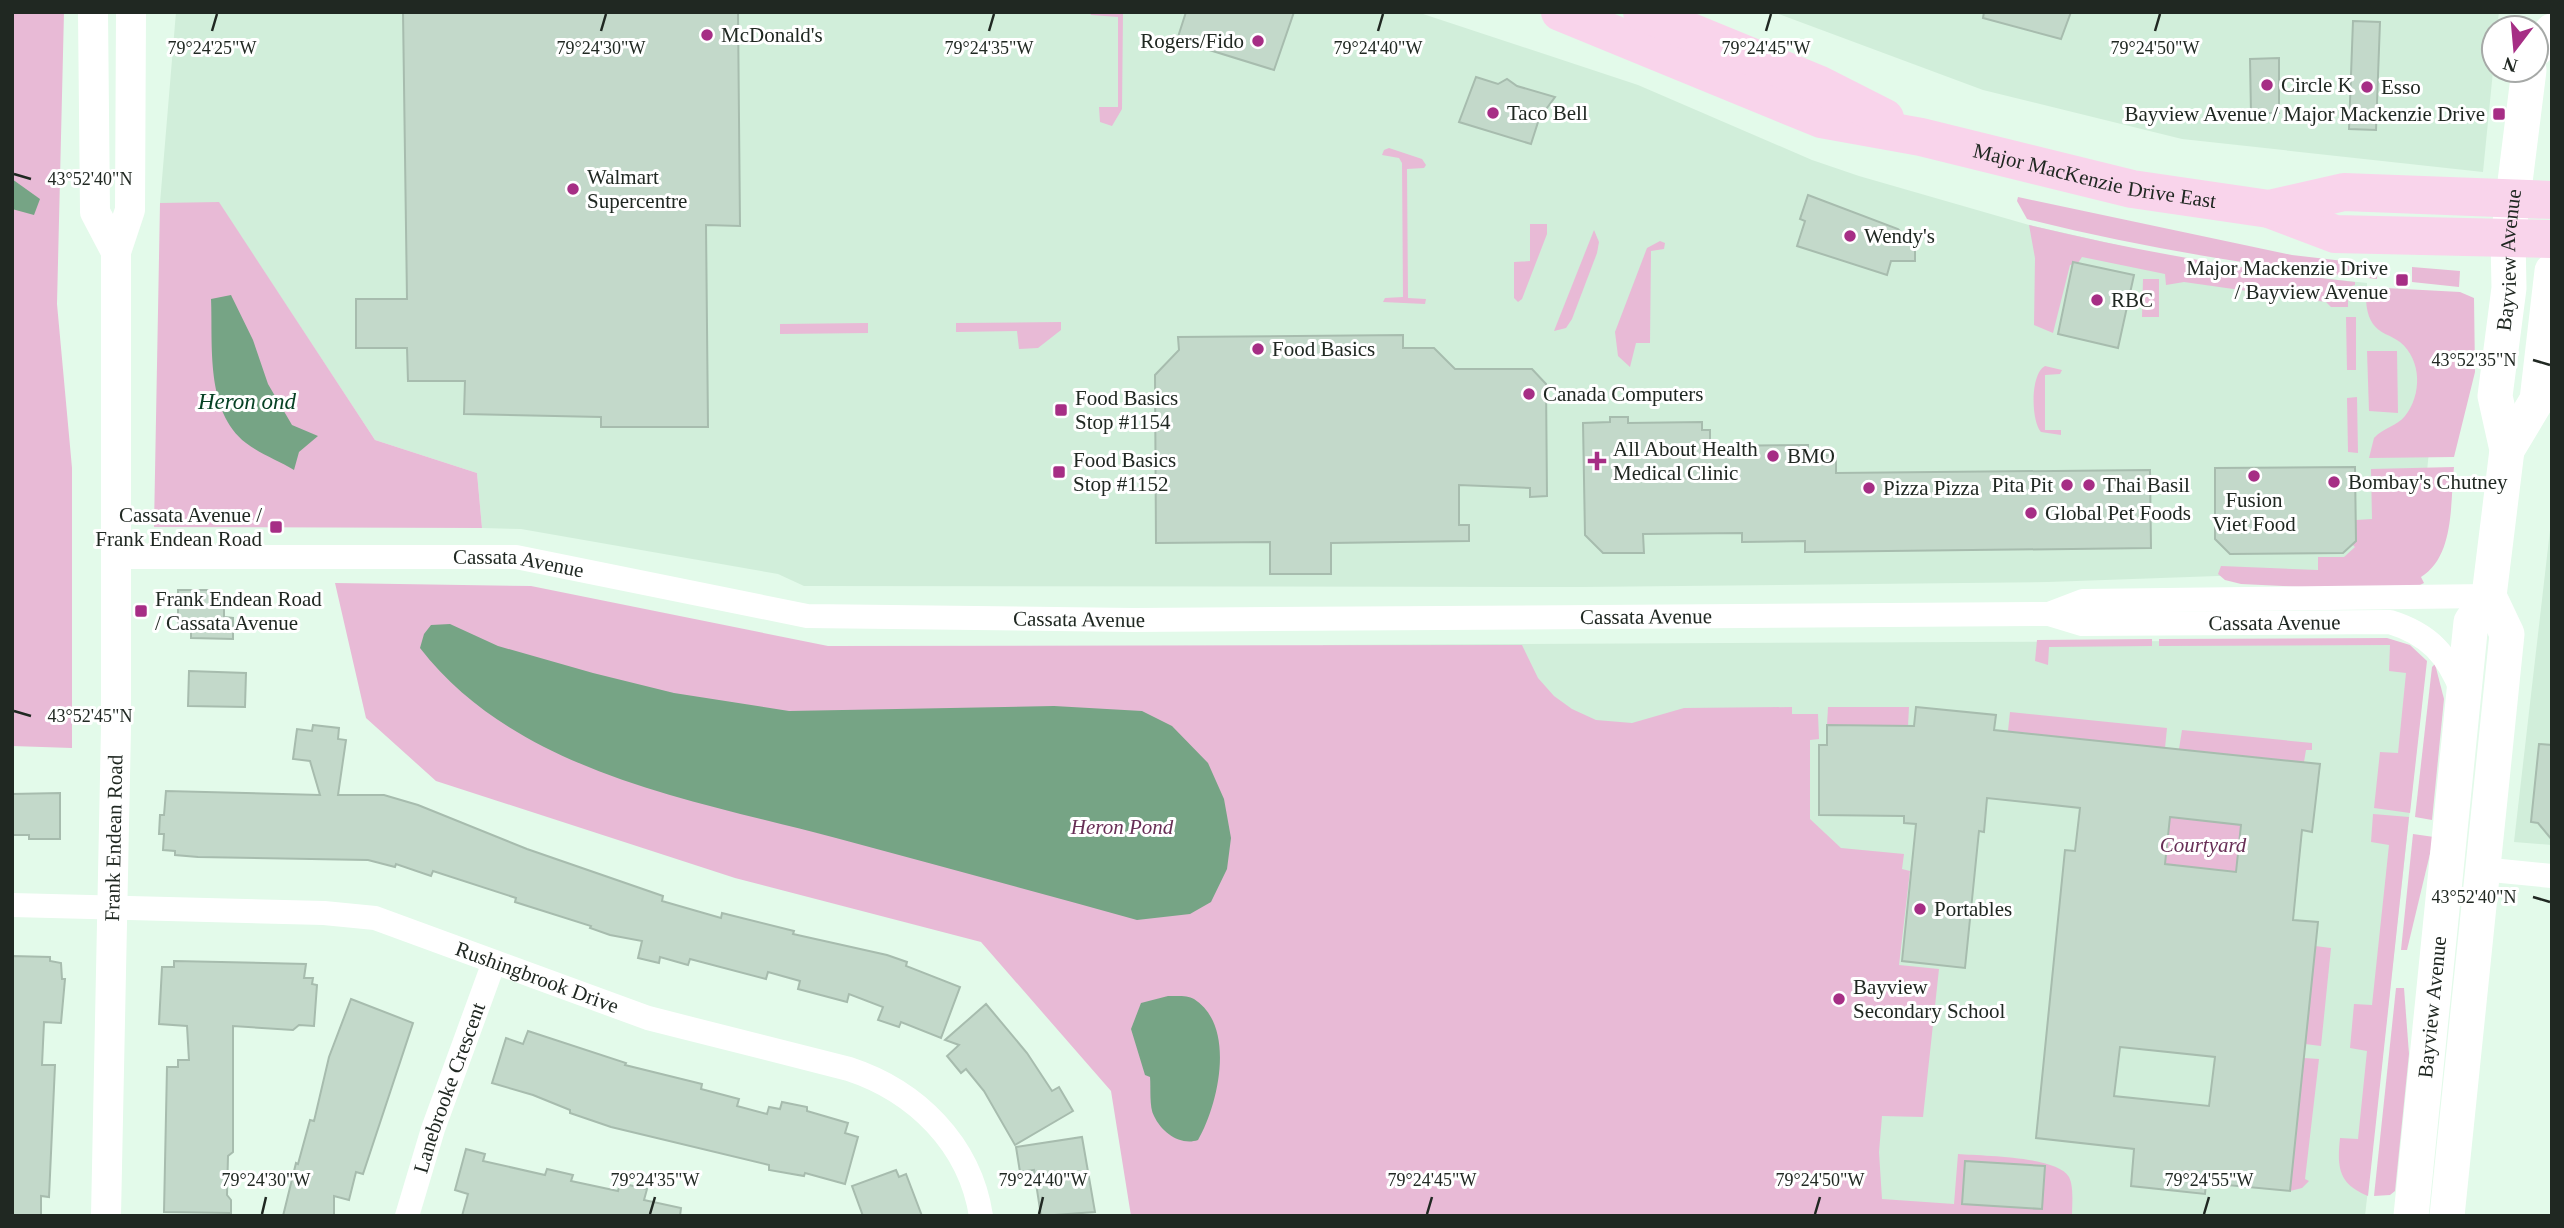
<svg xmlns="http://www.w3.org/2000/svg" width="2564" height="1228" font-family="'Times New Roman',serif">
<style>
.built{fill:#d1eeda}
.green{fill:#e8bad6}
.water{fill:#76a485}
.building{fill:#c3d9ca;stroke:#a7bcae;stroke-width:2;fill-rule:evenodd}
.lines{fill:none;stroke-linecap:round;stroke-linejoin:round}
.minor{stroke:#fff;stroke-width:24}
.tertiary{stroke:#fff;stroke-width:30}
.secondary{stroke:#fff;stroke-width:35}
.primary{stroke:#f9d4eb;stroke-width:38}
.ticks{fill:none;stroke:#202822;stroke-width:2.5}
.poi-dot{fill:#a62e85;stroke:#fff;stroke-width:2.5}
.labels{text-anchor:middle;stroke-width:6;stroke-linejoin:round;paint-order:stroke}
.poi-label{font-size:21px;fill:#202822;stroke:#fff;text-anchor:start}
.street-label{font-size:21px;fill:#202822;stroke:#fff}
.park-label{font-size:21px;font-style:italic;fill:#682f56;stroke:#fff}
.water-label{font-size:23px;font-style:italic;fill:#064124;stroke:#fff}
.ticks-label{font-size:18px;text-anchor:middle;fill:#202822;stroke:#fff;stroke-width:6;stroke-linejoin:round;paint-order:stroke}
</style>
<rect width="100%" height="100%" fill="#e3faea"/>
<g class="built">
<polygon points="176,12 1417,12 1638,85 1812,160 1859,176 2029,225 2166,256 2263,272 2367,283 2367,287 2420,292 2441,335 2420,539 2384,570 2048,582 1582,587 804,586 778,574 521,529 482,528 477,473 375,440 219,203 160,203"/>
<polygon points="1773,12 2499,12 2497,28 2494,28 2494,61 2483,172 2182,139 1983,90"/>
<polygon points="2552,513 2552,845 2514,842"/>
<polygon points="2393,640 2425,674 2365,1216 1266,1216 1323,645"/>
</g>
<g class="green">
<polygon points="12,12 64,12 57,304 72,468 72,748 12,746"/>
<polygon points="1090,12 1123,12 1122,109 1112,126 1100,122 1099,107 1118,107 1118,17 1091,15"/>
<polygon points="1389,148 1422,159 1426,165 1424,168 1407,169 1408,298 1426,299 1425,304 1383,302 1385,298 1403,297 1402,163 1399,158 1382,155 1384,150"/>
<path d="M2018 197 2292 255 2378 265 2377 279C2259 267 2142 248 2027 219L2017 201Z"/>
<polygon points="219,202 375,440 477,473 482,528 154,527 160,203"/>
<polygon points="1530,224 1547,224 1547,234 1522,299 1518,302 1514,298 1514,262 1530,261"/>
<path d="M2029 225C2137 251 2245 270 2355 282V285L2348 287V307H2331L2326 302 2184 282 2166 285 2165 274 2082 257 2078 263 2070 265 2053 333 2034 325 2035 258Z"/>
<polygon points="1594,230 1599,242 1597,253 1572,319 1566,328 1554,331"/>
<polygon points="1660,241 1665,243 1664,249 1651,251 1650,343 1636,343 1630,367 1618,356 1615,332 1647,248"/>
<polygon points="2412,267 2460,271 2459,287 2412,282"/>
<polygon points="2143,279 2159,279 2159,317 2142,317"/>
<path d="M2367 287 2460 292 2474 298 2475 372 2454 457 2369 458 2374 438C2383 428 2397 426 2405 416 2422 395 2422 360 2400 342 2391 335 2380 334 2373 324 2366 314 2365 299 2367 287Z"/>
<polygon points="2346,317 2356,317 2356,370 2347,370"/>
<polygon points="1061,322 1061,330 1038,348 1019,349 1017,331 956,332 956,323"/>
<polygon points="868,323 868,333 780,334 780,324"/>
<polygon points="2367,351 2397,351 2398,413 2369,411"/>
<path d="M2045 366 2062 370 2060 374 2045 375V430H2061V435L2041 432C2031 421 2030 374 2045 366Z"/>
<polygon points="2357,397 2358,453 2348,452 2347,398"/>
<path d="M2454 467C2450 503 2455 556 2421 577L2424 583 2416 587 2368 590 2241 584 2225 580 2218 574 2221 566 2318 570V557H2344L2355 547 2352 544 2356 520 2372 519 2371 469Z"/>
<path d="M335 583 531 586 828 646 1522 645 1538 678 1554 696 1572 709 1596 720 1632 723 1684 708 1792 707V714H1818L1819 739 1810 740V819L1841 848 1904 854 1902 869 1910 871 1899 965 1939 969 1923 1117 1882 1116 1879 1152 1882 1199 1954 1204 1958 1154C1982 1156 2057 1156 2069 1177 2074 1187 2072 1204 2072 1216H1131L1111 1091 981 942 735 878 436 781 366 718Z"/>
<polygon points="2387,638 2410,645 2427,661 2410,813 2374,808 2380,752 2398,753 2406,673 2389,671 2390,645 2159,646 2159,639"/>
<polygon points="2152,639 2152,646 2049,647 2048,665 2035,661 2037,640"/>
<polygon points="2435,664 2444,699 2432,820 2415,817 2432,667"/>
<polygon points="1828,707 1909,707 1908,726 1827,725"/>
<polygon points="2010,712 2167,728 2165,748 2008,731"/>
<polygon points="2182,730 2312,743 2312,750 2306,750 2304,762 2179,749"/>
<path d="M2373 814 2409 817 2368 1196C2338 1184 2337 1167 2340 1138L2358 1139 2367 1051 2350 1048 2354 1004 2372 1005 2389 845 2371 842Z"/>
<polygon points="2170,817 2241,825 2236,872 2165,864"/>
<polygon points="2413,834 2434,837 2407,950 2401,950"/>
<polygon points="2315,946 2331,948 2321,1046 2305,1044"/>
<polygon points="2396,988 2404,988 2409,1054 2395,1191 2390,1195 2374,1196"/>
<polygon points="2304,1058 2319,1059 2305,1179 2309,1181 2302,1188 2290,1191"/>
</g>
<g class="water">
<polygon points="12,179 40,199 34,215 12,209"/>
<path d="M231 295 253 340 268 384 292 425 318 436 299 452 294 470C279 461 260 454 246 443 205 411 213 345 211 299Z"/>
<path d="M450 624 498 646 593 673 674 693 789 711 1054 706 1142 711 1172 726 1208 763 1224 799 1231 838 1227 869 1211 902 1190 914 1137 920C1037 892 936 865 836 838 693 800 517 773 420 648L424 634 431 625Z"/>
<path d="M1168 996C1176 996 1188 995 1194 999 1237 1026 1218 1106 1198 1140 1181 1146 1162 1133 1154 1116 1149 1107 1151 1088 1150 1077L1145 1075 1131 1029 1141 1003Z"/>
</g>
<g class="building">
<polygon points="403,12 738,12 740,226 706,225 708,427 601,427 601,417 464,414 465,381 408,381 407,348 356,348 356,299 407,299"/>
<polygon points="1186,12 1294,12 1274,70 1177,40"/>
<polygon points="1984,12 2071,12 2061,39 1983,18"/>
<polygon points="2353,21 2380,22 2376,130 2349,129"/>
<polygon points="2279,58 2279,113 2251,113 2250,59"/>
<polygon points="1476,77 1498,84 1507,79 1517,86 1555,97 1539,119 1531,144 1459,122"/>
<polygon points="1808,195 1898,229 1901,232 1899,238 1915,243 1915,261 1891,261 1887,275 1797,246 1805,221 1800,219"/>
<polygon points="2073,262 2134,275 2118,348 2058,334"/>
<polygon points="1403,335 1403,348 1434,348 1455,369 1532,369 1546,384 1547,496 1530,497 1530,488 1459,485 1459,525 1469,525 1469,541 1331,543 1331,574 1270,574 1270,542 1156,543 1155,375 1179,350 1178,337"/>
<polygon points="1610,417 1628,417 1628,423 1702,422 1702,430 1710,430 1710,446 1808,445 1808,456 1836,455 1836,473 2150,470 2151,548 1805,552 1805,541 1742,542 1742,533 1643,534 1644,553 1603,553 1585,535 1583,423 1610,422"/>
<polygon points="2355,467 2356,541 2343,553 2230,554 2215,539 2215,468"/>
<polygon points="178,590 213,590 213,596 224,596 224,617 233,618 233,639 191,638 191,624 178,624"/>
<polygon points="189,671 246,673 245,707 188,706"/>
<path d="M1916 707 1996 715 1994 730 2320 764 2312 832 2302 830 2293 920 2318 922 2290 1191 2206 1183 2205 1194 2131 1186 2134 1149 2036 1138 2065 850 2075 851 2080 808 1987 798 1984 832 1979 831 1965 968 1902 961 1916 824 1904 823V816L1819 815V745H1827V725L1914 726ZM2170 817 2241 825 2236 872 2165 864ZM2120 1047 2215 1057 2209 1106 2114 1096Z"/>
<polygon points="313,725 339,728 338,739 346,740 338,795 384,795 418,805 527,849 663,896 662,901 721,918 722,913 794,931 793,934 887,955 907,962 906,966 960,987 941,1038 901,1022 899,1027 878,1020 883,1007 849,994 847,1002 798,989 800,981 768,972 766,979 690,959 688,965 660,957 659,963 638,958 642,941 610,935 590,928 591,926 515,902 516,898 433,871 431,876 396,864 395,867 368,860 198,857 175,855 175,851 163,850 164,834 159,834 160,815 164,815 166,791 320,795 310,761 293,759 297,729 312,731"/>
<polygon points="2539,744 2552,745 2552,840 2538,823 2531,822"/>
<polygon points="60,793 60,839 29,839 29,835 12,835 12,794"/>
<polygon points="12,956 50,957 50,961 61,963 62,979 65,979 61,1023 44,1022 42,1065 55,1065 49,1197 41,1196 41,1216 12,1216"/>
<polygon points="174,961 306,964 304,978 313,978 312,984 317,985 314,1026 299,1025 293,1030 233,1026 233,1152 228,1156 227,1195 231,1200 231,1213 164,1212 167,1067 178,1067 178,1060 189,1060 187,1026 159,1024 162,967 174,967"/>
<polygon points="351,999 413,1023 363,1174 356,1172 349,1200 334,1196 334,1216 283,1216 296,1163 298,1164 310,1120 314,1121 329,1057"/>
<polygon points="986,1004 1027,1053 1052,1091 1059,1087 1073,1111 1015,1145 984,1091 966,1069 961,1073 947,1056 959,1045 945,1040"/>
<polygon points="528,1031 626,1063 625,1065 702,1084 701,1089 739,1099 737,1106 767,1114 769,1107 780,1109 782,1102 807,1107 807,1111 848,1123 845,1133 858,1137 845,1184 805,1173 804,1176 769,1170 769,1165 611,1127 570,1113 570,1110 533,1095 492,1083 506,1038 523,1044"/>
<polygon points="1082,1137 1095,1212 1041,1216 1034,1170 1020,1172 1016,1147"/>
<polygon points="466,1149 485,1154 483,1161 545,1175 547,1169 573,1175 571,1181 618,1191 620,1183 647,1189 644,1200 681,1208 680,1216 462,1216 468,1194 455,1190"/>
<polygon points="1965,1161 2045,1166 2042,1209 1962,1204"/>
<polygon points="896,1170 899,1177 906,1174 922,1216 863,1216 852,1186"/>
</g>
<g class="lines">
<g class="minor">
<path id="s1" d="M117 557H516L807 616 1134 620 2049 614 2082 624 2390 622C2429 634 2448 655 2462 692"/>
<polyline points="2049,614 2083,601 2489,596"/>
<polyline points="2481,869 2552,876"/>
<path id="s2" d="M12 905 324 913 375 918 648 1018 849 1069C916 1091 970 1144 981 1216"/>
<path id="s3" d="M407 1216 433 1129 494 962"/>
</g>
<g class="tertiary">
<polyline points="93,12 95,212 116,252"/>
<path id="s4" d="M106 1216 116 728V252L130 210 131 12"/>
</g>
<g class="secondary">
<polyline points="2536,49 2552,31"/>
<polyline points="2507,450 2537,400 2552,271"/>
<path id="s5" d="M2411 1216 2471 622 2489 596 2507 450 2495 396 2509 288 2508 238 2529 70"/>
<polyline points="2447,1216 2507,634 2489,596"/>
</g>
<g class="primary">
<path id="s6" d="M1560 12 1821 119 1921 137 2132 189 2269 209 2335 234 2552 239"/>
<polyline points="1642,12 1818,84 1885,118"/>
<polyline points="2269,209 2344,192 2552,200"/>
</g>
</g>
<path class="ticks" d="M212 31 217 14M601 31 606 14M989 31 994 14M1378 31 1383 14M1766 31 1771 14M2155 31 2160 14M14 174 31 179M2533 360 2550 365M14 711 31 716M2533 897 2550 902M262 1214 266 1197M650 1214 655 1197M1039 1214 1043 1197M1427 1214 1432 1197M1815 1214 1820 1197M2204 1214 2209 1197"/>
<g class="poi-dot">
<circle cx="707" cy="35" r="7"/>
<circle cx="1258" cy="41" r="7"/>
<circle cx="2267" cy="85" r="7"/>
<circle cx="2367" cy="87" r="7"/>
<circle cx="1493" cy="113" r="7"/>
<rect x="2492" y="107" width="14" height="14" rx="3.5"/>
<circle cx="573" cy="189" r="7"/>
<circle cx="1850" cy="236" r="7"/>
<rect x="2395" y="273" width="14" height="14" rx="3.5"/>
<circle cx="2097" cy="300" r="7"/>
<circle cx="1258" cy="349" r="7"/>
<circle cx="1529" cy="394" r="7"/>
<rect x="1054" y="403" width="14" height="14" rx="3.5"/>
<circle cx="1773" cy="456" r="7"/>
<path d="M1593.5 450.5h7v7h7v7h-7v7h-7v-7h-7v-7h7z"/>
<rect x="1052" y="465" width="14" height="14" rx="3.5"/>
<circle cx="2254" cy="476" r="7"/>
<circle cx="2334" cy="482" r="7"/>
<circle cx="2067" cy="485" r="7"/>
<circle cx="2089" cy="485" r="7"/>
<circle cx="1869" cy="488" r="7"/>
<circle cx="2031" cy="513" r="7"/>
<rect x="269" y="520" width="14" height="14" rx="3.5"/>
<rect x="134" y="604" width="14" height="14" rx="3.5"/>
<circle cx="1920" cy="909" r="7"/>
<circle cx="1839" cy="999" r="7"/>
</g>
<g class="labels">
<g class="poi-label">
<text x="721" y="42">McDonald's</text>
<text x="1244" y="48" text-anchor="end">Rogers/Fido</text>
<text x="2281" y="92">Circle K</text>
<text x="2381" y="94">Esso</text>
<text x="1507" y="120">Taco Bell</text>
<text x="2485" y="121" text-anchor="end">Bayview Avenue / Major Mackenzie Drive</text>
<text x="587" y="184">Walmart<tspan x="587" dy="24">Supercentre</tspan></text>
<text x="1864" y="243">Wendy's</text>
<text x="2388" y="275" text-anchor="end">Major Mackenzie Drive<tspan x="2388" dy="24">/ Bayview Avenue</tspan></text>
<text x="2111" y="307">RBC</text>
<text x="1272" y="356">Food Basics</text>
<text x="1543" y="401">Canada Computers</text>
<text x="1075" y="405">Food Basics<tspan x="1075" dy="24">Stop #1154</tspan></text>
<text x="1613" y="456">All About Health<tspan x="1613" dy="24">Medical Clinic</tspan></text>
<text x="1787" y="463">BMO</text>
<text x="1073" y="467">Food Basics<tspan x="1073" dy="24">Stop #1152</tspan></text>
<text x="2348" y="489">Bombay's Chutney</text>
<text x="2053" y="492" text-anchor="end">Pita Pit</text>
<text x="2103" y="492">Thai Basil</text>
<text x="1883" y="495">Pizza Pizza</text>
<text x="2254" y="507" text-anchor="middle">Fusion<tspan x="2254" dy="24">Viet Food</tspan></text>
<text x="2045" y="520">Global Pet Foods</text>
<text x="262" y="522" text-anchor="end">Cassata Avenue /<tspan x="262" dy="24">Frank Endean Road</tspan></text>
<text x="155" y="606">Frank Endean Road<tspan x="155" dy="24">/ Cassata Avenue</tspan></text>
<text x="1934" y="916">Portables</text>
<text x="1853" y="994">Bayview<tspan x="1853" dy="24">Secondary School</tspan></text>
</g>
<g class="street-label">
<text dy="7" stroke="none"><textPath href="#s6" startOffset="562">Major MacKenzie Drive East</textPath></text>
<text dy="7" stroke="none"><textPath href="#s5" startOffset="968">Bayview Avenue</textPath></text>
<text dy="7" stroke="none"><textPath href="#s1" startOffset="402">Cassata Avenue</textPath></text>
<text dy="7" stroke="none"><textPath href="#s1" startOffset="1535">Cassata Avenue</textPath></text>
<text dy="7" stroke="none"><textPath href="#s1" startOffset="968">Cassata Avenue</textPath></text>
<text dy="7" stroke="none"><textPath href="#s1" startOffset="2165">Cassata Avenue</textPath></text>
<text dy="7" stroke="none"><textPath href="#s4" startOffset="378">Frank Endean Road</textPath></text>
<text dy="7" stroke="none"><textPath href="#s2" startOffset="536">Rushingbrook Drive</textPath></text>
<text dy="7" stroke="none"><textPath href="#s5" startOffset="210">Bayview Avenue</textPath></text>
<text dy="7" stroke="none"><textPath href="#s3" startOffset="135">Lanebrooke Crescent</textPath></text>
</g>
<g class="park-label">
<text x="1122" y="834">Heron Pond</text>
<text x="2203" y="852">Courtyard</text>
</g>
<g class="water-label">
<text x="247" y="409">Heron ond</text>
</g>
</g>
<g class="ticks-label">
<text x="212" y="54">79°24'25"W</text>
<text x="601" y="54">79°24'30"W</text>
<text x="989" y="54">79°24'35"W</text>
<text x="1378" y="54">79°24'40"W</text>
<text x="1766" y="54">79°24'45"W</text>
<text x="2155" y="54">79°24'50"W</text>
<text x="90" y="185">43°52'40"N</text>
<text x="2474" y="366">43°52'35"N</text>
<text x="90" y="722">43°52'45"N</text>
<text x="2474" y="903">43°52'40"N</text>
<text x="266" y="1186">79°24'30"W</text>
<text x="655" y="1186">79°24'35"W</text>
<text x="1043" y="1186">79°24'40"W</text>
<text x="1432" y="1186">79°24'45"W</text>
<text x="1820" y="1186">79°24'50"W</text>
<text x="2209" y="1186">79°24'55"W</text>
</g>
<rect width="2564" height="1228" fill="none" stroke="#202822" stroke-width="28"/>
<g transform="translate(2515 49) rotate(196)"><circle r="33" fill="#ffffff" stroke="#a6a9a7" stroke-width="2"/>
<path d="M0-5L12 26L0 18L-12 26Z" fill="#a62e85"/>
<text y="-10" font-size="19" font-weight="bold" text-anchor="middle" fill="#202822">N</text>
</g>
</svg>
